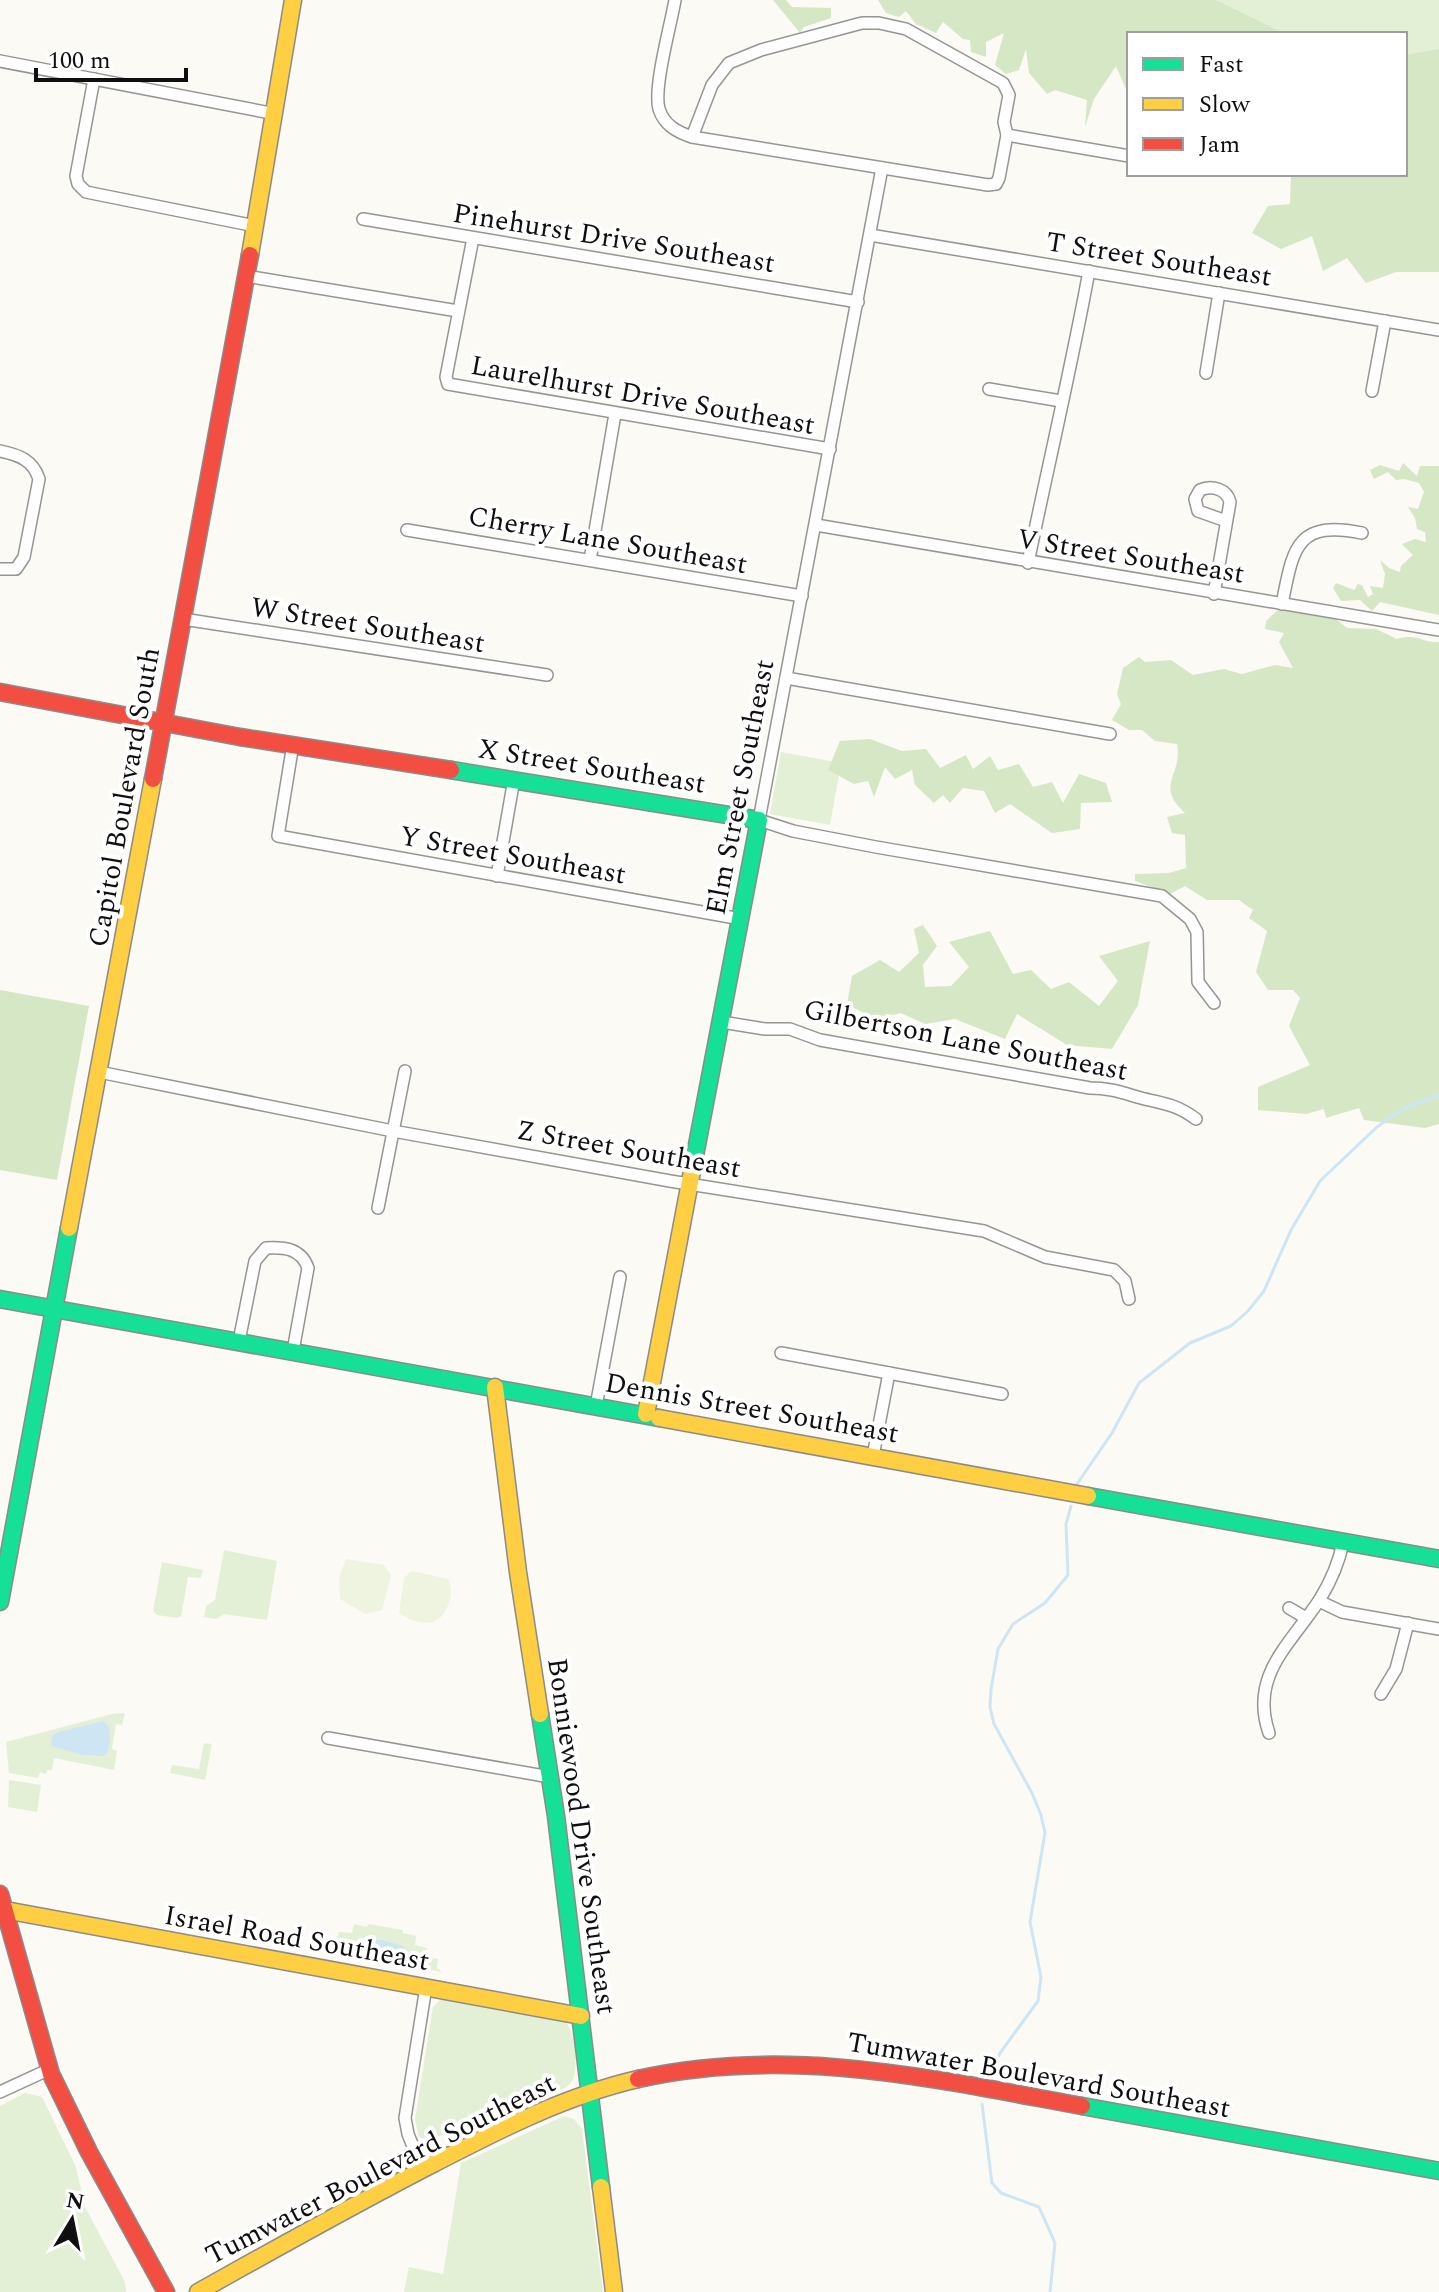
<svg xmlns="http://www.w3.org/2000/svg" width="1439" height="2292" font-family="Spectral,serif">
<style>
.green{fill:#e4f0d6}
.forest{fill:#d5e7c5}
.pitch{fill:#eef4e0}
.water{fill:#cee5f3}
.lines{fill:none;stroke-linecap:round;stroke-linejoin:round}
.stream{stroke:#cee5f3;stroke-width:3}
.street-casing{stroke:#959593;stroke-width:14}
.fast-casing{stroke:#8c8b89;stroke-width:19}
.slow-casing{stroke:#8c8b89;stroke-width:19}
.jam-casing{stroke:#8c8b89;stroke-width:19}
.street{stroke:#fefefe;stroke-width:11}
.fast{stroke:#16e098;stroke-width:16}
.slow{stroke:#ffcf43;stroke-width:16}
.jam{stroke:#f24e42;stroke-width:16}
.labels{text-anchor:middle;stroke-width:8;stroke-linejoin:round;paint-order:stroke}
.street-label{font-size:28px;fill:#0f0f0f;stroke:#fff}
</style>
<rect width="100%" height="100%" fill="#fbfaf5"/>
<g class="green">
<polygon points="1200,0 1439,0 1439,68 1405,65 1405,34 1271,34"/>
<polygon points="781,752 841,763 830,825 770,814"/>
<polygon points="224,1550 277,1561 267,1620 224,1614 216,1619 204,1617 206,1606 215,1600"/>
<polygon points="162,1562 203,1570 201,1578 188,1577 181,1616 177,1618 157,1615 153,1611"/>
<polygon points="125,1713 122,1725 116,1724 112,1749 117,1751 114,1770 54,1758 52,1770 47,1770 46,1774 40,1772 38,1778 9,1773 6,1742 112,1714"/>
<polygon points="204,1743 212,1744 205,1780 170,1773 172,1765 199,1769"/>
<polygon points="9,1780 41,1785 37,1812 8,1807"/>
<polygon points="354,1924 367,1927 368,1924 403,1930 403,1933 416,1936 415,1945 427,1948 426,1956 438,1959 437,1968 442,1972 415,1967 409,1971 347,1958 339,1953 323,1949 325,1938 337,1940 339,1932 352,1933"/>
<path d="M445 1998 566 2022C574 2032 578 2064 574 2077 572 2082 570 2084 565 2088L429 2140 419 2137 415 2119 433 2007 439 2001Z"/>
<polygon points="25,2093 42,2097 76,2167 85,2207 125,2282 126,2292 0,2292 0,2106"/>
<polygon points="564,2116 574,2119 582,2129 603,2292 404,2292 409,2267 443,2274 461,2163"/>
</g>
<g class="forest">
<polygon points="773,0 786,0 792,7 831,8 831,18 804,27 800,33"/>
<polygon points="878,0 1216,0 1285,34 1129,34 1129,96 1116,66 1094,99 1085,127 1087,100 1055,90 1047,94 1029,73 1026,49 1019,70 1006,74 995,65 1004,33 986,42 986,57 971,52 970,40 963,39 943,22 936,33 916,24 906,11 899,17 886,13"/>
<polygon points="1439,49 1439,272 1396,272 1366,283 1347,258 1323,271 1312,236 1281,249 1252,233 1268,206 1290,204 1291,174 1405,174 1405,55"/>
<polygon points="1403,463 1417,476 1420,466 1439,466 1439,615 1380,602 1372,611 1360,600 1341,601 1333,588 1336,583 1354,590 1358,584 1362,585 1368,597 1373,594 1370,586 1383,588 1385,574 1380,560 1389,568 1400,572 1401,566 1413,555 1402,544 1415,539 1426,542 1425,532 1417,529 1415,518 1408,507 1418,509 1424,492 1419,483 1404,479 1396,480 1388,472 1374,479 1370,470 1380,465 1399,471"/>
<path d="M1281 607 1332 616 1347 628 1376 629 1397 639C1419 633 1420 643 1439 642V1124L1425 1128 1364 1120 1359 1108 1326 1118 1324 1109 1306 1114 1258 1110V1087L1310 1065 1289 1026 1300 998 1293 990H1268L1256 972 1267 931 1249 918 1253 910 1239 900H1207L1185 886 1170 894 1135 881V874L1169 873 1186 868 1185 835 1172 833 1167 817 1185 813C1154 785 1183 776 1177 744L1155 741 1142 730H1129L1112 720 1121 704 1117 694 1123 668 1139 657 1145 662 1171 660 1193 675 1224 669 1242 674 1275 665 1293 668 1279 642 1284 633 1265 629 1266 621Z"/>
<polygon points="870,739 902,751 926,749 940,768 966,755 973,769 990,756 998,770 1019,764 1033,787 1052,782 1063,803 1079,774 1106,783 1112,802 1081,803 1080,829 1052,833 1010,804 995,813 984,791 963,788 950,803 943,795 934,803 915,785 912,770 895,779 885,767 874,797 868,781 854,784 828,770 840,741"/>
<polygon points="923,925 937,946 923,965 925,987 951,986 969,967 949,942 990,931 1013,974 1031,970 1051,989 1069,982 1099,1006 1118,981 1099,956 1150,941 1138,1005 1112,1049 1067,1045 1017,1014 1005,1039 955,1019 925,1024 901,1013 875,1019 847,1004 852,976 880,960 899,972 919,953 914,929"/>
<polygon points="0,990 89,1006 57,1180 0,1170"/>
</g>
<g class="pitch">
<polygon points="346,1559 384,1565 391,1575 382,1610 366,1614 340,1599 339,1577"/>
<path d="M412 1571 448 1579C452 1588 452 1596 448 1605 439 1630 417 1625 399 1613L404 1578Z"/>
</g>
<g class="water">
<path d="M103 1721 109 1727C110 1736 112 1749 104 1756L83 1755 51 1746 52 1736 58 1732Z"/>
<polygon points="359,1940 382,1940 403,1946 409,1957 404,1962 353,1951 352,1944"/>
</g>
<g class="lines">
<g class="stream">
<polyline points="1077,1484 1112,1433 1139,1383 1190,1343 1231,1326 1248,1311 1264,1291 1291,1230 1320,1181 1377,1127 1403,1109 1439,1095"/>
<polyline points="990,2075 1000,2053 1038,2001 1041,1977 1030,1922 1045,1833 1041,1815 1032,1793 994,1724 990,1707 991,1689 998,1649 1013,1624 1045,1603 1068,1575 1066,1524 1071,1506"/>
<polyline points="982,2104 992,2183 1001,2193 1039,2207 1055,2243 1050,2292"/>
</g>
<defs>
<g id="street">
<path d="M675 0C671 24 653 88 659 109 664 125 677 132 692 137L988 185 996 184 999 178 1007 135 1004 122 1009 95 1003 83 906 29 879 23H862L761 50 729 63 712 85 692 137"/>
<polyline points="0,61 276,114"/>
<polyline points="94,79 76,176 78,184 86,192 255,226"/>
<polyline points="1007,135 1129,156"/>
<polyline points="882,168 759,820 793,831 876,847 1162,896 1190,919 1197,932 1198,982 1214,1003"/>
<polyline points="363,219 858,302"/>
<polyline points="870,235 1439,330"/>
<polyline points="473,238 446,377 448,384 830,449"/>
<polyline points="246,276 458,311"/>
<polyline points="1206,373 1219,293"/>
<polyline points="989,389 1061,401"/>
<polyline points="1372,391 1385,321"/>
<path d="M0 451C19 455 33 460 39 479L24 557 16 569H0"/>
<polyline points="816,525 1439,630"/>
<polyline points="407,530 802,596"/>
<polyline points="590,560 615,414"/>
<path d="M1028 563C1048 466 1071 369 1089 271"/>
<path d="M1214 594 1230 502C1227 489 1212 485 1200 490L1195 499 1198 511 1226 521"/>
<path d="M1282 604C1293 550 1295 519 1362 533"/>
<polyline points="183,619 547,675"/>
<polyline points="786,678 1110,734"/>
<polyline points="293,744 278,836 741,919"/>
<polyline points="497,876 514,779"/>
<path d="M722 1022 765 1029H790L820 1040 1090 1088C1110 1088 1123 1093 1141 1098 1164 1104 1176 1104 1196 1119"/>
<polyline points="99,1072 393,1131 670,1181 984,1231 1045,1257 1114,1270 1125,1281 1129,1299"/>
<polyline points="378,1208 405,1071"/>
<path d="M239 1341 255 1261 266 1248C284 1247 301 1248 308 1268L293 1351"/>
<polyline points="781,1353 1002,1394"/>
<polyline points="596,1406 620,1277"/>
<polyline points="873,1456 889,1373"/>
<polyline points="1319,1601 1342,1612 1439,1629"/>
<polyline points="1289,1608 1306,1618"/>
<polyline points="1381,1694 1396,1669 1408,1623"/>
<path d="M1269 1733C1249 1675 1291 1644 1320 1599 1331 1581 1339 1563 1343 1542"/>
<polyline points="328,1738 550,1777"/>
<polyline points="0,2092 50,2069"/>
<polyline points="422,2169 408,2134 405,2118 426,1987"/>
</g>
<g id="fast">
<polyline points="451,770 759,820 693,1166"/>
<polyline points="0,1299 659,1418"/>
<polyline points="1088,1496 1439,1559"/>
<polyline points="0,1602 69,1228"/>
<polyline points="540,1714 556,1816 601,2187"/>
<polyline points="1082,2106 1439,2171"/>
</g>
<g id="slow">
<polyline points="250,255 293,0"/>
<polyline points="69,1228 153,779"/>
<polyline points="495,1387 518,1572 540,1714"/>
<polyline points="646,1414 693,1166"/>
<polyline points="659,1418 1088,1496"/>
<polyline points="0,1909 581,2016"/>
<polyline points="601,2187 614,2292"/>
<path d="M198 2292C277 2248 355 2204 435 2163 501 2129 565 2096 638 2079"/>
</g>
<g id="jam">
<polyline points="0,692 240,737 451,770"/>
<polyline points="153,779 250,255"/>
<polyline points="0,1894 51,2074 89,2152 166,2292"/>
<path d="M638 2079C788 2045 934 2079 1082 2106"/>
</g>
</defs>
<use href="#street" class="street-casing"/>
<use href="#fast" class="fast-casing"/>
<use href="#slow" class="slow-casing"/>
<use href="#jam" class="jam-casing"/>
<use href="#street" class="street"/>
<use href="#fast" class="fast"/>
<use href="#slow" class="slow"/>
<use href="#jam" class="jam"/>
</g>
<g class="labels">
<g class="street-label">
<text transform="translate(614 237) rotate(9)" y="10">Pinehurst Drive Southeast</text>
<text transform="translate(1159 258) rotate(9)" y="10">T Street Southeast</text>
<text transform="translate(643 394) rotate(10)" y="10">Laurelhurst Drive Southeast</text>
<text transform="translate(608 539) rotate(10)" y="10">Cherry Lane Southeast</text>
<text transform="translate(1131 555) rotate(9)" y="10">V Street Southeast</text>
<text transform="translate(368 624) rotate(9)" y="10">W Street Southeast</text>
<text transform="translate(592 765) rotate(9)" y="10">X Street Southeast</text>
<text transform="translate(739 787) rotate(-79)" y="10">Elm Street Southeast</text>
<text transform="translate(123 797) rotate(-80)" y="10">Capitol Boulevard South</text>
<text transform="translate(513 854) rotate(10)" y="10">Y Street Southeast</text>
<text transform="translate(966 1039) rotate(11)" y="10">Gilbertson Lane Southeast</text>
<text transform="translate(629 1148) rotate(10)" y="10">Z Street Southeast</text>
<text transform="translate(752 1407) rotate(10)" y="10">Dennis Street Southeast</text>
<text transform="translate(583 1836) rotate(82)" y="10">Bonniewood Drive Southeast</text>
<text transform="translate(297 1937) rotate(10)" y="10">Israel Road Southeast</text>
<text transform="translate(1039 2074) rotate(10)" y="10">Tumwater Boulevard Southeast</text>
<text transform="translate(380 2168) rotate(-27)" y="10">Tumwater Boulevard Southeast</text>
</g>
</g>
<rect x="1127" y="32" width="280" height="144" fill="#ffffff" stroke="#9f9f9f" stroke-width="2"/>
<rect x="1143" y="58" width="40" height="12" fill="#16e098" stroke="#9f9f9f" stroke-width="2"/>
<text x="1199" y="72" font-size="24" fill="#0f0f0f">Fast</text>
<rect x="1143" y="98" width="40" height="12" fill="#ffcf43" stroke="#9f9f9f" stroke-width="2"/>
<text x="1199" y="112" font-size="24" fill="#0f0f0f">Slow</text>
<rect x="1143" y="138" width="40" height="12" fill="#f24e42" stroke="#9f9f9f" stroke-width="2"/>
<text x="1199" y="152" font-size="24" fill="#0f0f0f">Jam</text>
<g transform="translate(72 2220) rotate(10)" stroke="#ffffff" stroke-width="6" paint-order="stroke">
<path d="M0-6L14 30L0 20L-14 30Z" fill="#0f0f0f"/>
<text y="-12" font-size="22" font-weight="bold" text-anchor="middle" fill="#0f0f0f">N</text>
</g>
<path d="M36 68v12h150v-12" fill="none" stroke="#0f0f0f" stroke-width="4"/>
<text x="48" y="68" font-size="24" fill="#0f0f0f" stroke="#ffffff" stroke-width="6" paint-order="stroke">100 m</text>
</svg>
